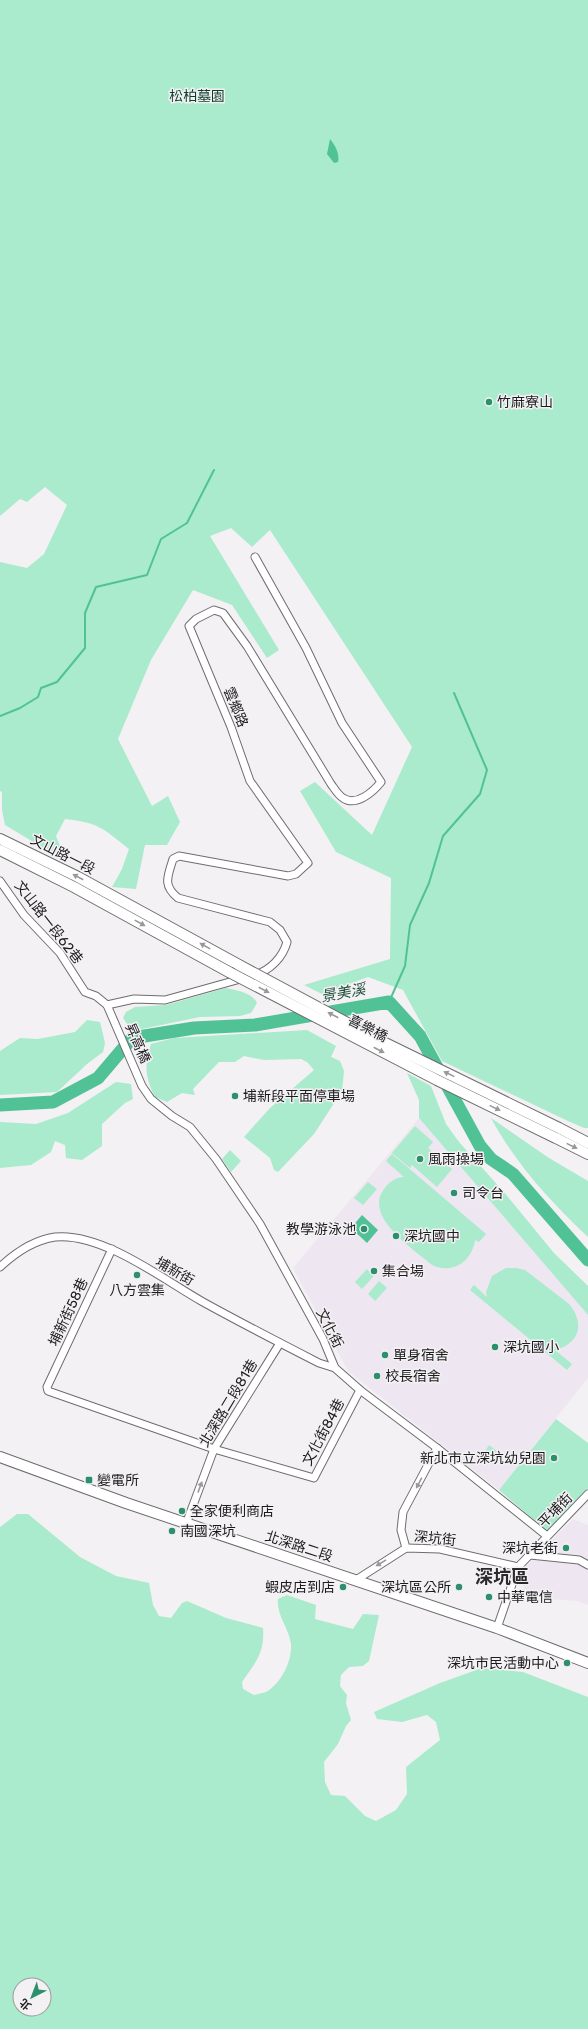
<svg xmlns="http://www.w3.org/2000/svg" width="588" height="2029" font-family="Rubik,'Noto Sans TC',sans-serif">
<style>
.built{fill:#eee6f0}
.green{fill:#a9ebcc;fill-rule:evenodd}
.water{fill:#51c296}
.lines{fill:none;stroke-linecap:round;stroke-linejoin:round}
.stream{stroke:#51c296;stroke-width:2}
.river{stroke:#51c296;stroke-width:13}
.street-casing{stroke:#6e6c6f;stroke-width:9}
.secondary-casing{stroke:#6e6c6f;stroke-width:12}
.street{stroke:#fff;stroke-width:7}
.secondary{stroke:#fff;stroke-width:10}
.secondary-bridge-casing{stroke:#6e6c6f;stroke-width:12;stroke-linecap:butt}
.secondary-bridge{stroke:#fff;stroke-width:10}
.oneway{fill:#999}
.poi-dot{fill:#2b906b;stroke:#f3f1f4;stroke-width:1.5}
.labels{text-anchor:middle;stroke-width:3;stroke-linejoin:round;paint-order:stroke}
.park-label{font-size:14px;fill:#0d3f2d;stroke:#f3f1f4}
.poi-label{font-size:14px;fill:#1d1c1d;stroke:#f3f1f4;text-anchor:start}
.street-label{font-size:14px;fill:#1d1c1d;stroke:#f3f1f4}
.water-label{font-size:15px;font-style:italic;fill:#23523f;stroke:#f3f1f4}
.district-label{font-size:18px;font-weight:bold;fill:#2b292b;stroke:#f3f1f4}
</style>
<rect width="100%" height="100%" fill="#f3f1f4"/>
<g class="built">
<polygon points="419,1118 588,1315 588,1378 499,1490 348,1371 293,1268"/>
<polygon points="573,1519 588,1525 588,1605 577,1601 525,1597 521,1571"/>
</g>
<g class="green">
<path d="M0 0H588V1128H584L568 1121 442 1061 403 990 368 977 322 994 304 985 390 959 391 878 336 852 300 791 315 782 372 835 412 747 270 530 252 547 231 528 210 536 279 650 267 658 232 605 193 590 151 660 118 739 152 806 168 796 180 822 167 845H145L136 889 112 887 122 869 129 849C102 828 100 823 65 819L56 836 60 846 55 855 5 825 2 810V792L0 791V562L27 568 44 554 67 505 45 487 27 502 20 499 0 516Z"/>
<path d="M226 988C236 990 253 993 257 1003L251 1013 240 1016 200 1017 132 1031 123 1018 126 1012 135 1007 166 1005Z"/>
<polygon points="87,1020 100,1022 105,1043 103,1052 87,1064 57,1092 0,1095 0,1051 20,1038 38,1039 75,1032"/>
<path d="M307 1030 336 1046 331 1057 340 1061 344 1071 342 1091 314 1134 278 1172 274 1170 270 1158 244 1137 270 1108 314 1070 307 1062 301 1059 264 1060 244 1056 235 1062H219L193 1089 195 1095 182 1093 167 1102 155 1097C145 1077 144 1066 151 1044L174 1038Z"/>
<polygon points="407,1073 431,1086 446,1124 459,1142 503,1191 554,1253 588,1286 588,1315 419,1118 419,1100"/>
<polygon points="116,1082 131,1084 133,1099 125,1103 102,1124 102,1146 82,1160 66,1158 65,1145 55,1141 51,1152 31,1165 0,1168 0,1122 36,1124 68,1113"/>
<path d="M491 1118 549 1158 588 1181V1237C551 1202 515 1163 491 1118Z"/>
<polygon points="415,1126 433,1142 428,1148 452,1169 437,1187 412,1165 410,1168 392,1153"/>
<polygon points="230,1150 241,1161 231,1172 222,1159"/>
<path d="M392 1154 486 1234 479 1242 475 1240C472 1261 453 1275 432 1265 414 1249 363 1217 384 1189 389 1182 396 1177 404 1177L386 1161Z"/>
<polygon points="368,1182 377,1189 363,1205 354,1198"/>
<path d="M506 1268H516L525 1270 569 1304C585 1323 580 1344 555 1350L572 1364 567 1370 470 1290 474 1285 487 1297 486 1292 492 1276Z"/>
<polygon points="367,1269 374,1276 362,1289 355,1282"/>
<polygon points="379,1281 387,1288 375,1301 368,1294"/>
<polygon points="556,1419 588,1443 588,1488 547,1531 499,1490"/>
<polygon points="489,1445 502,1455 494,1465 482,1456"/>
<path d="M17 1514H28L80 1557 116 1576 149 1583 153 1605 159 1616 171 1618 182 1603 187 1601 226 1618 263 1628C265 1653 255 1663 242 1682L243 1689 254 1695C258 1694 263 1693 266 1692 282 1683 292 1661 291 1644 289 1628 276 1615 278 1599L287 1595 316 1605 315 1619 353 1629 363 1614 379 1615 369 1661 363 1666 349 1667 341 1675 340 1686 347 1695 346 1703 351 1720 346 1726 338 1744 324 1762 325 1782 331 1795 345 1796 365 1816 376 1821 396 1810 407 1794 406 1767 440 1740 436 1722 427 1715 402 1722 377 1719 374 1712 440 1683 482 1668 523 1672 588 1697V2029H0V1527ZM20 1985H44V2009H20Z"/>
</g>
<g class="water">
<path d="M330 139C335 145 340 154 338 162L334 163 327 154Z"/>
<polygon points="362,1215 378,1230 367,1243 351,1228"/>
</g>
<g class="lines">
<g class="stream">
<polyline points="0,716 20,708 38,697 41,688 57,682 85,648 85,613 96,587 147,575 161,539 187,523 214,470"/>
<polyline points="389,1002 405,966 410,925 429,883 443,836 480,794 487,770 454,693"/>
</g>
<polyline class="river" points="0,1105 53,1102 98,1078 132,1038 194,1028 255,1025 389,1002 420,1036 480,1146 491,1159 513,1174 588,1260"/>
<defs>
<g id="street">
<polyline points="0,881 24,915 60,953 85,992 96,996 107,1005 142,1086 151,1099 172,1116 190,1127 216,1159 260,1224 323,1339 335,1368 360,1390 437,1448 547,1536"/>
<path d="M254 975C270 971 283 957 287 942L280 930 270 922 178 898C162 885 168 876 173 859L179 856 288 876 296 874 308 863 250 781 231 727 189 626 196 619 214 610 223 613 247 646 331 784C334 788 338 795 343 798 356 807 373 792 381 782L342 723 306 648 255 557"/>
<polyline points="107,1005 134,999 165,1000 244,978"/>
<polyline points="112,1249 47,1387 48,1391 214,1449 314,1478 360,1390"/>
<path d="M0 1267C15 1253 34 1240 55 1237 102 1232 164 1280 203 1302 241 1323 280 1343 319 1363L335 1368"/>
<polyline points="186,1524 214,1449 280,1343"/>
<polyline points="406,1548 401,1530 403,1512 437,1448"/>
<polyline points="530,1555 579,1560 588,1565"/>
<polyline points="356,1580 406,1548 440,1549 518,1567"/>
<polyline points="497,1628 518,1567 588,1494"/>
</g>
<g id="secondary">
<polyline points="0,839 78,877 239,965"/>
<polyline points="0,850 74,887 229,972"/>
<polyline points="559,1128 588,1143"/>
<polyline points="556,1138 588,1154"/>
<polyline points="0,1457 126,1503 497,1628 588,1663"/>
</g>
</defs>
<use href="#street" class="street-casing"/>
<use href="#secondary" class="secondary-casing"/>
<use href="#street" class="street"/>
<use href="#secondary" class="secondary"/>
<defs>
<g id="secondary-bridge">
<polyline points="239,965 381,1041 559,1128"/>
<polyline points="229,972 437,1080 556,1138"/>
</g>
</defs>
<use href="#secondary-bridge" class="secondary-bridge-casing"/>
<use href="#secondary-bridge" class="secondary-bridge"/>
</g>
<defs><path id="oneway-solid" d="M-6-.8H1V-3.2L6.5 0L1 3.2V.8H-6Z"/></defs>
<g class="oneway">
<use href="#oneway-solid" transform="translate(78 877) rotate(-152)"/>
<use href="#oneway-solid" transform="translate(140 923) rotate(29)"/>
<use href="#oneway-solid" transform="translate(205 946) rotate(-151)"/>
<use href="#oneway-solid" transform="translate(264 990) rotate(28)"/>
<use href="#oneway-solid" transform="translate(333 1015) rotate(-152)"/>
<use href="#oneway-solid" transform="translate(379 1050) rotate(27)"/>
<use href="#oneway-solid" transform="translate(449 1074) rotate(-154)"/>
<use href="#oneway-solid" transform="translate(495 1108) rotate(26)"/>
<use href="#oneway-solid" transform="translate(572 1146) rotate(26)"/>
<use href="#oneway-solid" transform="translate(419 1483) rotate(118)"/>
<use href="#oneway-solid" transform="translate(200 1487) rotate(-70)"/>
<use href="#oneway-solid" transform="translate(381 1563) rotate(149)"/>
</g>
<g class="poi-dot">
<circle cx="489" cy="402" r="4"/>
<circle cx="235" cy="1096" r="4"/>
<circle cx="420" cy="1159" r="4"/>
<circle cx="454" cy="1193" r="4"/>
<circle cx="364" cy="1229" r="4"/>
<circle cx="396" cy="1236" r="4"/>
<circle cx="374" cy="1271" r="4"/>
<circle cx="137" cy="1275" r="4"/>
<circle cx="495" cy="1347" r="4"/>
<circle cx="385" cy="1355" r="4"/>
<circle cx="377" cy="1376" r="4"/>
<circle cx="554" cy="1458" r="4"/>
<rect x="85" y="1476" width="8" height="8" rx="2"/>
<circle cx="182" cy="1511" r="4"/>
<circle cx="172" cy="1531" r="4"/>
<circle cx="566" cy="1548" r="4"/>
<circle cx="343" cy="1587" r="4"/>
<circle cx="459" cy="1587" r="4"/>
<circle cx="489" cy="1597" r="4"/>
<circle cx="567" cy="1663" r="4"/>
</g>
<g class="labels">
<g class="park-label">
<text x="197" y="101">松柏墓園</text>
</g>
<g class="poi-label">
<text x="497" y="407">竹麻寮山</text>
<text x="243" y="1101">埔新段平面停車場</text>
<text x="428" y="1164">風雨操場</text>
<text x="462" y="1198">司令台</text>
<text x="356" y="1234" text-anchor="end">教學游泳池</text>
<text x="404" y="1241">深坑國中</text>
<text x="382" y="1276">集合場</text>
<text x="137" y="1295" text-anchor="middle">八方雲集</text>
<text x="503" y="1352">深坑國小</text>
<text x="393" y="1360">單身宿舍</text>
<text x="385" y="1381">校長宿舍</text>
<text x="546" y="1463" text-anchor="end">新北市立深坑幼兒園</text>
<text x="97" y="1485">變電所</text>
<text x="190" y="1516">全家便利商店</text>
<text x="180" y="1536">南國深坑</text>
<text x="558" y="1553" text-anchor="end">深坑老街</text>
<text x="335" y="1592" text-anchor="end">蝦皮店到店</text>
<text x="451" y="1592" text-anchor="end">深坑區公所</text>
<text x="497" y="1602">中華電信</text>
<text x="559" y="1668" text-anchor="end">深坑市民活動中心</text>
</g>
<g class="street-label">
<text transform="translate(236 707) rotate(68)" y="5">雲鄉路</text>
<text transform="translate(63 854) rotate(27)" y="5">文山路一段</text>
<text transform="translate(49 922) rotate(52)" y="5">文山路一段62巷</text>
<text transform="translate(368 1028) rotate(27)" y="5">喜樂橋</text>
<text transform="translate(138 1043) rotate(66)" y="5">昇高橋</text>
<text transform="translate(175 1271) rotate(30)" y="5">埔新街</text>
<text transform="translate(68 1312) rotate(-65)" y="5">埔新街58巷</text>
<text transform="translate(330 1328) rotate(63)" y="5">文化街</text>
<text transform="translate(228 1403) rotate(-59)" y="5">北深路二段81巷</text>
<text transform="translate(323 1432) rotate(-62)" y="5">文化街84巷</text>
<text transform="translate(555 1510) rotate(-46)" y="5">平埔街</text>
<text transform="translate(435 1538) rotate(6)" y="5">深坑街</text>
<text transform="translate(299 1546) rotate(18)" y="5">北深路二段</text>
</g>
<g class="water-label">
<text transform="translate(343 993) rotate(-10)" y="5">景美溪</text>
</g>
<g class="district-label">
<text x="502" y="1583">深坑區</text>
</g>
</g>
<g transform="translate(32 1997) rotate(222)"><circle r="19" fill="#f3f1f4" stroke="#9d9c9e"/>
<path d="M0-3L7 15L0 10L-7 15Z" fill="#2b906b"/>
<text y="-6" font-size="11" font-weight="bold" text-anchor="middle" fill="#1d1c1d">北</text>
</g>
</svg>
